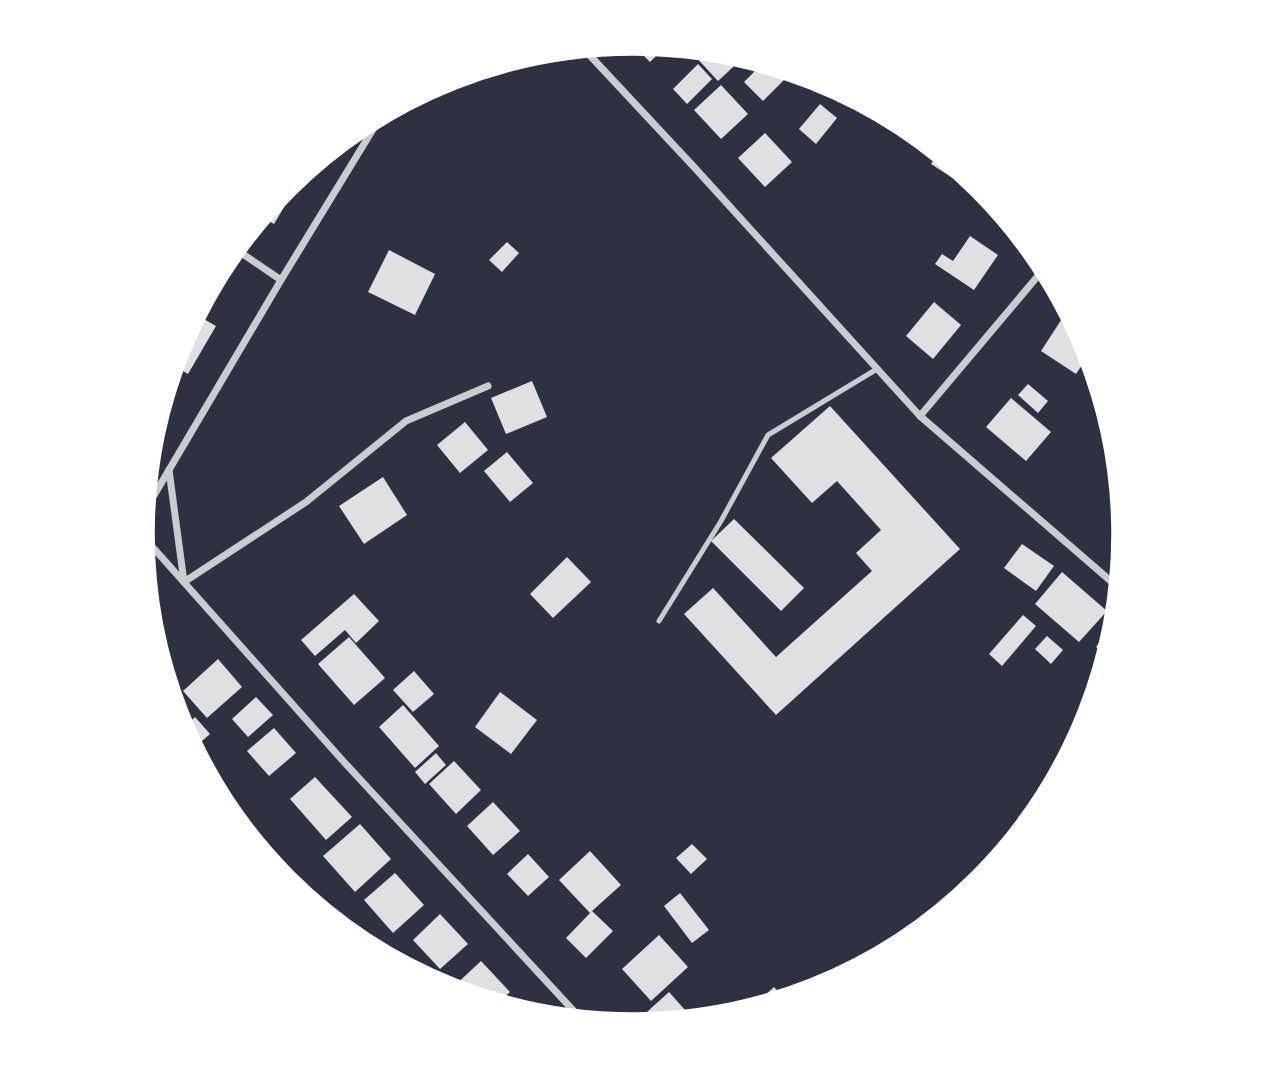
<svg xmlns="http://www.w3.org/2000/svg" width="1266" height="1068" font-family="Barlow,sans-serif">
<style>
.building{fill:#e0e0e3}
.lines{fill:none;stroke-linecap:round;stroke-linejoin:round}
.service{stroke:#caccd0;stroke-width:5}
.minor{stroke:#caccd0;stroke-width:7}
.rim{fill:none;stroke:#fff;stroke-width:3.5}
</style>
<rect width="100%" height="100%" fill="#2d3142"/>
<g class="building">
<polygon points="630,42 633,42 667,45 650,62"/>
<polygon points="699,49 729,52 745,56 718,81 693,54"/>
<polygon points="764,62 772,64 786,78 763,101 744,82"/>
<polygon points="698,64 712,79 687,104 673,89"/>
<polygon points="721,85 748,114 721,139 694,110"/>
<polygon points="820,104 837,118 816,144 799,129"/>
<polygon points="765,133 792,162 765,187 738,158"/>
<polygon points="939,152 976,182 971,190 931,164"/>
<polygon points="283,188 292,194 274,224 260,216"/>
<polygon points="970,236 998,255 974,290 935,264 942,254 953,261"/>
<polygon points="507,242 519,253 502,272 489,260"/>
<polygon points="389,250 435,274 415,315 368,292"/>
<polygon points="934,302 961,325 933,359 906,336"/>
<polygon points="1067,311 1088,346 1090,353 1076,374 1041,351"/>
<polygon points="195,314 216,326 188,374 173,365 179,345"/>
<polygon points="532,381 547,417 506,434 491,398"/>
<polygon points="1028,384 1048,401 1038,413 1018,395"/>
<polygon points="1011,398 1051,432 1026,461 986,427"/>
<polygon points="830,406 960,549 776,715 684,614 713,588 776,657 872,571 856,553 881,530 837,481 812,503 771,458"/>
<polygon points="465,422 488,450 460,473 437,445"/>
<polygon points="507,452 533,483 510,502 484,471"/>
<polygon points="383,477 407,515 364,544 339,506"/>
<polygon points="734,519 804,588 781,611 711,541"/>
<polygon points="1022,544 1054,566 1036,591 1004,568"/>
<polygon points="567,557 591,582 553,618 530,594"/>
<polygon points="1062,572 1107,611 1079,642 1035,604"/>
<polygon points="354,594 379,621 356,643 345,630 315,656 301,640"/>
<polygon points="1023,615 1036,626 1002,666 989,654"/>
<polygon points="1117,617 1115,630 1108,655 1096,647"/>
<polygon points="1047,636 1063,650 1051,664 1035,649"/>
<polygon points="349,637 385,678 354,705 318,664"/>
<polygon points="218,659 242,687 207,718 183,691"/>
<polygon points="414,671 434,694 413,712 393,690"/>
<polygon points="500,692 537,720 511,754 475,727"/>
<polygon points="256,697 273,715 248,737 232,719"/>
<polygon points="403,705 439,746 415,768 379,727"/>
<polygon points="195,717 210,734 194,748 182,729"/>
<polygon points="274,728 296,753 269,776 247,751"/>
<polygon points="436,753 446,765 425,784 415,772"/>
<polygon points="454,761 481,790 456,814 429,784"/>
<polygon points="315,777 352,817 326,840 290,799"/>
<polygon points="493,802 520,831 493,855 467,826"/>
<polygon points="360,824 391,859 355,892 323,856"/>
<polygon points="692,844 707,859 691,874 676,858"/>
<polygon points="590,851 621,885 592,911 613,931 586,958 566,938 590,913 559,880"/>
<polygon points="528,854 549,877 528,896 507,874"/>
<polygon points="395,873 424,905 393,933 364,900"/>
<polygon points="680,893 709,930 692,943 664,906"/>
<polygon points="440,914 468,944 440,969 413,940"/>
<polygon points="659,935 688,967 651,1001 622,969"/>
<polygon points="481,961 510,992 497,1004 450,990"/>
<polygon points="774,987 785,999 754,1009 752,1007"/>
<polygon points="669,992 694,1020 640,1025 637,1021"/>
</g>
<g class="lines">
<polyline class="service" points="659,621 721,521 768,435 877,369"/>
<g class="minor">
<polyline points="582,47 694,167 920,416 1120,589"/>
<polyline points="234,248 281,280"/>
<polyline points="920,416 1037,277 1045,265"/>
<polyline points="169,470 184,582 306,502 406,421 488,386"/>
<polyline points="143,514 281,280 383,113"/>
<polyline points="141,534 344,762 583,1021"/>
</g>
</g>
<path d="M0 0H1266V1068H0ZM153 534a480 480 0 1 1 960 0a480 480 0 1 1-960 0Z" fill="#fff" fill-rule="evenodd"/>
<path class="rim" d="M153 534a480 480 0 1 1 960 0a480 480 0 1 1-960 0Z"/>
</svg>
